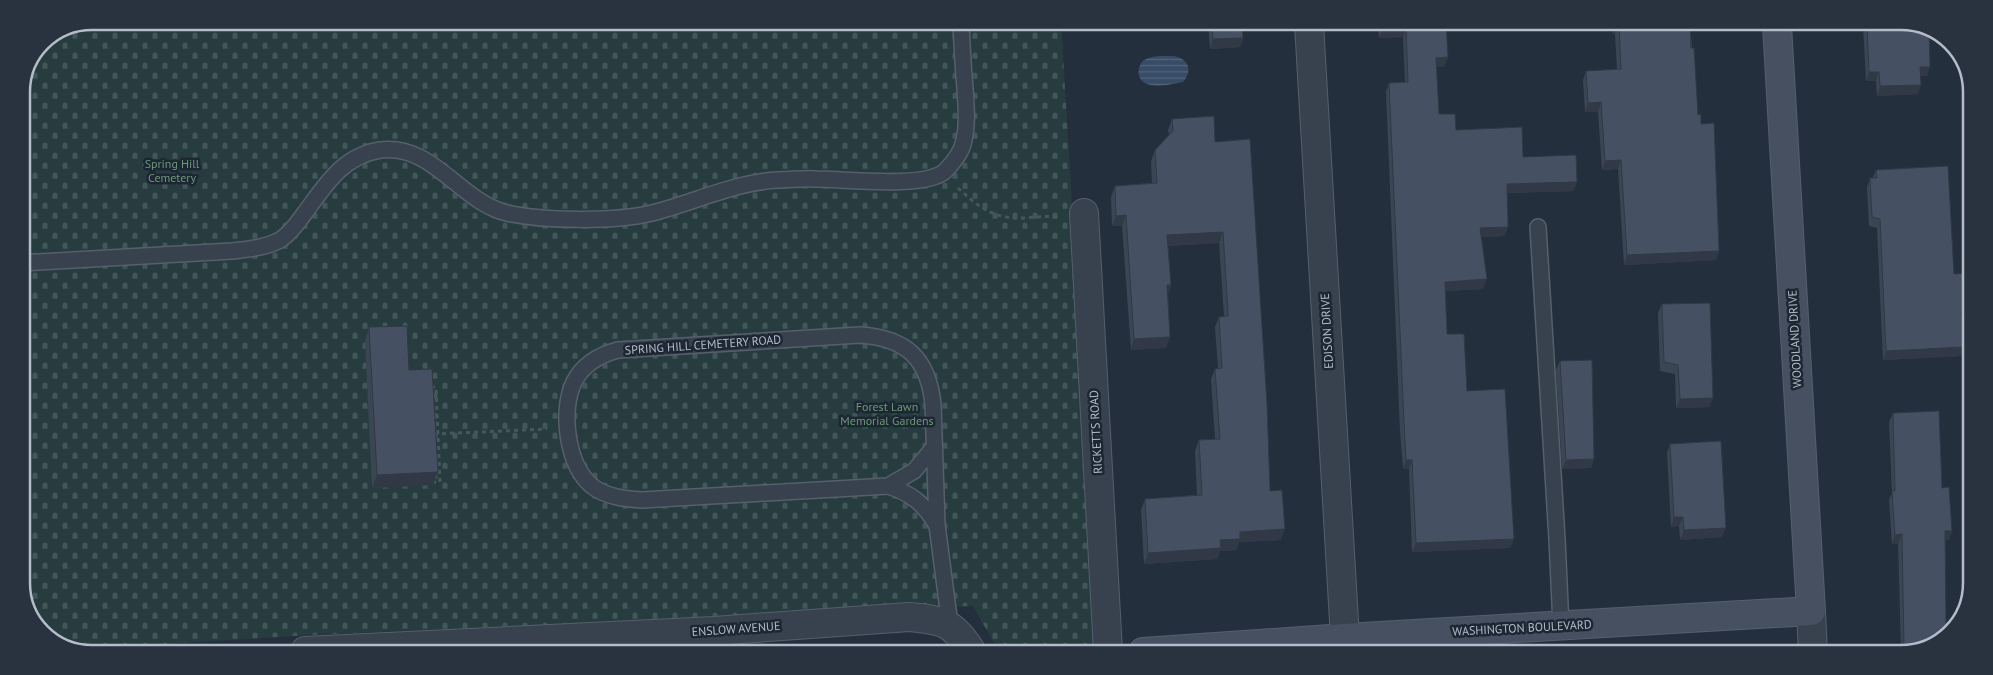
<svg xmlns="http://www.w3.org/2000/svg" width="1993" height="675" font-family="'PT Sans',sans-serif">
<style>
.cemetery{fill:url(#cemetery-stones)}
.water{fill:url(#water-rules)}
.lines{fill:none;stroke-linecap:round;stroke-linejoin:round}
.lane-casing{stroke:#565f6c;stroke-width:18}
.street-casing{stroke:#565f6c;stroke-width:30}
.secondary-casing{stroke:#565f6c;stroke-width:30}
.path{stroke:#44595c;stroke-width:3;stroke-dasharray:4 4;stroke-linecap:butt}
.lane{stroke:#38414e;stroke-width:15}
.street{stroke:#38414e;stroke-width:28}
.secondary{stroke:#465061;stroke-width:28}
.wall{fill:#3b4654}
.shaded-wall{fill:#303945}
.building{fill:#455162;stroke:#303945}
.labels{text-anchor:middle;stroke-width:5;stroke-linejoin:round;paint-order:stroke}
.park-label{font-size:12px;fill:#6b9a76;stroke:#1d2633}
.street-label{font-size:12px;fill:#b4bcc9;stroke:#1d2633}
.rim{fill:none;stroke:#b4bcc9;stroke-width:2.5}
</style>
<defs>
<pattern id="cemetery-stones" width="16" height="16" patternUnits="userSpaceOnUse" patternTransform="scale(1.25)"><rect width="16" height="16" fill="#263c3f"/><path d="M2 7V4a2 2 0 0 1 4 0v3zM10 15v-3a2 2 0 0 1 4 0v3z" fill="#435659"/></pattern>
<pattern id="water-rules" width="6" height="5" patternUnits="userSpaceOnUse" patternTransform="scale(1.25)"><rect width="6" height="5" fill="#394c67"/><path d="M0 2.5h6" fill="none" stroke="#53647b"/></pattern>
</defs>
<rect width="100%" height="100%" fill="#242f3e"/>
<polygon class="cemetery" points="92,21 1061,23 1099,642 1066,652 999,652 973,606 311,635 69,650 36,626 21,588 21,87 42,42"/>
<path class="water" d="M1174 56C1189 59 1193 71 1183 82 1173 84 1157 88 1147 84 1136 80 1136 64 1146 59 1154 55 1166 56 1174 56Z"/>
<g class="lines">
<defs>
<g id="lane">
<polyline points="1538,227 1557,539 1561,626"/>
<path d="M21 263 232 251C248 249 264 248 278 241 288 236 297 224 304 214 325 186 342 156 380 150 433 143 460 202 507 213 544 221 615 222 652 213 693 203 735 182 778 180 791 180 803 178 816 179 843 179 926 189 945 171 954 162 962 152 964 140 968 123 966 106 965 88 963 67 962 45 961 23"/>
<path d="M934 447 914 471 888 486 642 500C625 499 606 497 592 486 567 465 560 411 574 382 583 364 599 355 618 350L860 335C906 338 928 358 933 404L937 525 950 625"/>
<path d="M888 486C911 493 924 504 936 524"/>
</g>
<g id="street">
<polyline points="1309,24 1345,638"/>
<polyline points="1084,213 1108,652"/>
<polyline points="1811,611 1813,654"/>
<path d="M305 651 714 631 909 617C944 620 952 622 972 652"/>
</g>
<polyline id="secondary" points="1143,652 1345,638 1811,611 1777,25"/>
</defs>
<use href="#lane" class="lane-casing"/>
<use href="#street" class="street-casing"/>
<use href="#secondary" class="secondary-casing"/>
<g class="path">
<path d="M958 188C974 203 989 216 1013 218 1027 219 1042 215 1057 217"/>
<polyline points="431,387 436,387 440,482 433,482"/>
<polyline points="434,434 547,429"/>
</g>
<use href="#lane" class="lane"/>
<use href="#street" class="street"/>
<use href="#secondary" class="secondary"/>
</g>
<g class="wall">
<polygon points="1208,23 1242,24 1243,38 1240,47 1210,49"/>
<polygon points="1378,24 1446,24 1448,57 1444,67 1436,67 1439,114 1456,130 1523,157 1577,182 1573,191 1507,193 1508,227 1504,236 1482,237 1483,289 1445,291 1447,334 1467,391 1514,539 1510,548 1412,552 1409,469 1403,469 1400,431 1386,92 1389,83 1405,82 1403,37 1379,38"/>
<polygon points="1612,24 1690,24 1698,115 1701,124 1719,251 1716,260 1624,265 1618,169 1602,170 1598,112 1585,112 1583,80 1586,71 1617,70 1615,34 1613,34"/>
<polygon points="1863,25 1924,25 1927,76 1920,76 1918,94 1877,96 1876,81 1866,81"/>
<polygon points="1172,119 1215,142 1270,491 1281,540 1239,542 1236,550 1220,551 1217,559 1144,564 1141,510 1145,499 1197,495 1195,451 1199,440 1215,439 1211,379 1215,369 1218,368 1215,327 1219,317 1224,316 1219,243 1168,246 1171,285 1168,294 1170,337 1166,348 1131,350 1122,226 1112,226 1111,197 1115,186 1152,183 1151,161 1155,150 1169,135 1168,130"/>
<polygon points="1876,170 1954,274 1966,319 1963,320 1961,356 1883,360 1877,228 1869,226 1867,188 1870,178 1873,178"/>
<polygon points="1662,304 1713,398 1709,407 1676,408 1675,374 1660,371 1658,313"/>
<polygon points="369,327 409,370 433,485 372,488 365,341"/>
<polygon points="1560,361 1594,459 1591,468 1562,469 1556,370"/>
<polygon points="1893,413 1942,488 1952,531 1949,540 1945,540 1946,634 1902,654 1895,654 1896,651 1901,651 1898,544 1892,544 1889,500 1892,493 1889,422"/>
<polygon points="1670,444 1722,537 1680,540 1679,526 1671,527 1667,453"/>
</g>
<g class="shaded-wall">
<polygon points="1616,25 1619,25 1615,34 1613,34"/>
<polygon points="1406,28 1403,37 1379,38 1382,29"/>
<polygon points="1243,38 1240,47 1210,49 1213,39"/>
<polygon points="1448,57 1444,67 1432,67 1436,58"/>
<polygon points="1920,67 1930,67 1927,76 1916,76"/>
<polygon points="1869,72 1879,72 1876,81 1866,81"/>
<polygon points="1921,85 1918,94 1877,96 1880,86"/>
<polygon points="1601,102 1598,112 1585,112 1588,103"/>
<polygon points="1621,160 1618,169 1602,170 1605,161"/>
<polygon points="1577,182 1573,191 1503,193 1507,184"/>
<polygon points="1126,215 1122,226 1112,226 1116,216"/>
<polygon points="1508,227 1504,236 1477,237 1480,228"/>
<polygon points="1223,232 1219,243 1163,246 1167,235"/>
<polygon points="1719,251 1716,260 1624,265 1627,255"/>
<polygon points="1487,279 1483,289 1441,291 1445,282"/>
<polygon points="1167,285 1171,285 1167,296"/>
<polygon points="1970,310 1966,319 1959,320 1962,311"/>
<polygon points="1170,337 1166,348 1131,350 1134,339"/>
<polygon points="1964,347 1961,356 1883,360 1886,351"/>
<polygon points="1713,398 1709,407 1676,408 1680,399"/>
<polygon points="1594,459 1591,468 1562,469 1566,460"/>
<polygon points="1406,460 1412,460 1409,469 1403,469"/>
<polygon points="438,472 433,485 372,488 377,475"/>
<polygon points="1674,517 1683,517 1679,526 1671,527"/>
<polygon points="1726,528 1722,537 1680,540 1684,530"/>
<polygon points="1285,529 1281,540 1239,542 1236,550 1220,551 1217,559 1144,564 1148,553 1220,540 1240,532"/>
<polygon points="1945,531 1952,531 1949,540 1941,541"/>
<polygon points="1902,534 1898,544 1892,544 1895,535"/>
<polygon points="1514,539 1510,548 1412,552 1416,543"/>
</g>
<g class="building">
<polygon points="1212,23 1242,24 1243,38 1213,39"/>
<polygon points="1382,24 1446,24 1448,57 1436,58 1439,114 1455,114 1456,130 1522,127 1523,157 1576,155 1577,182 1507,184 1508,227 1480,228 1487,279 1445,282 1447,334 1464,334 1467,391 1505,389 1514,539 1416,543 1412,460 1406,460 1404,422 1389,83 1408,82 1406,28 1382,29"/>
<polygon points="1616,24 1690,24 1691,48 1694,48 1698,115 1701,114 1701,124 1714,123 1719,251 1627,255 1621,160 1605,161 1601,102 1588,103 1586,71 1621,69 1619,25 1616,25"/>
<polygon points="1867,25 1924,25 1929,28 1930,67 1920,67 1921,85 1880,86 1879,72 1869,72"/>
<polygon points="1214,116 1215,142 1250,139 1267,404 1270,491 1282,490 1285,529 1240,532 1240,539 1220,540 1221,548 1148,553 1145,499 1202,495 1199,440 1220,439 1215,369 1222,368 1219,317 1228,316 1228,312 1223,232 1167,235 1171,285 1167,285 1170,337 1134,339 1126,215 1116,216 1115,186 1157,183 1155,150 1173,131 1172,119"/>
<polygon points="1948,166 1954,274 1968,273 1970,310 1962,311 1964,347 1886,351 1880,219 1872,217 1870,178 1877,178 1876,170"/>
<polygon points="1710,303 1713,398 1680,399 1678,365 1664,362 1662,304"/>
<polygon points="407,326 409,370 432,369 438,472 377,475 369,327"/>
<polygon points="1592,360 1594,459 1566,460 1560,361"/>
<polygon points="1939,411 1942,488 1949,487 1952,531 1945,531 1946,634 1948,633 1944,639 1902,654 1896,654 1896,651 1904,650 1902,534 1895,535 1892,491 1895,491 1893,413"/>
<polygon points="1721,441 1726,528 1684,530 1683,517 1674,517 1670,444"/>
<polygon points="762,645 764,651 730,651"/>
<polygon points="513,647 528,647 530,651 503,651"/>
</g>
<g class="labels">
<g class="park-label">
<text x="172" y="168">Spring Hill<tspan x="172" dy="14">Cemetery</tspan></text>
<text x="887" y="411">Forest Lawn<tspan x="887" dy="14">Memorial Gardens</tspan></text>
</g>
<g class="street-label">
<text transform="translate(1327 331) rotate(-93)" y="4">EDISON DRIVE</text>
<text transform="translate(1795 339) rotate(-93)" y="4">WOODLAND DRIVE</text>
<text transform="translate(703 345) rotate(-4)" y="4">SPRING HILL CEMETERY ROAD</text>
<text transform="translate(1096 432) rotate(-93)" y="4">RICKETTS ROAD</text>
<text transform="translate(1522 628) rotate(-3)" y="4">WASHINGTON BOULEVARD</text>
<text transform="translate(736 629) rotate(-4)" y="4">ENSLOW AVENUE</text>
</g>
</g>
<path d="M0 0H1993V675H0ZM92 30H1901A62 62 0 0 1 1963 92V583A62 62 0 0 1 1901 645H92A62 62 0 0 1 30 583V92A62 62 0 0 1 92 30Z" fill="#29323f" fill-rule="evenodd"/>
<path class="rim" d="M92 30H1901A62 62 0 0 1 1963 92V583A62 62 0 0 1 1901 645H92A62 62 0 0 1 30 583V92A62 62 0 0 1 92 30Z"/>
</svg>
